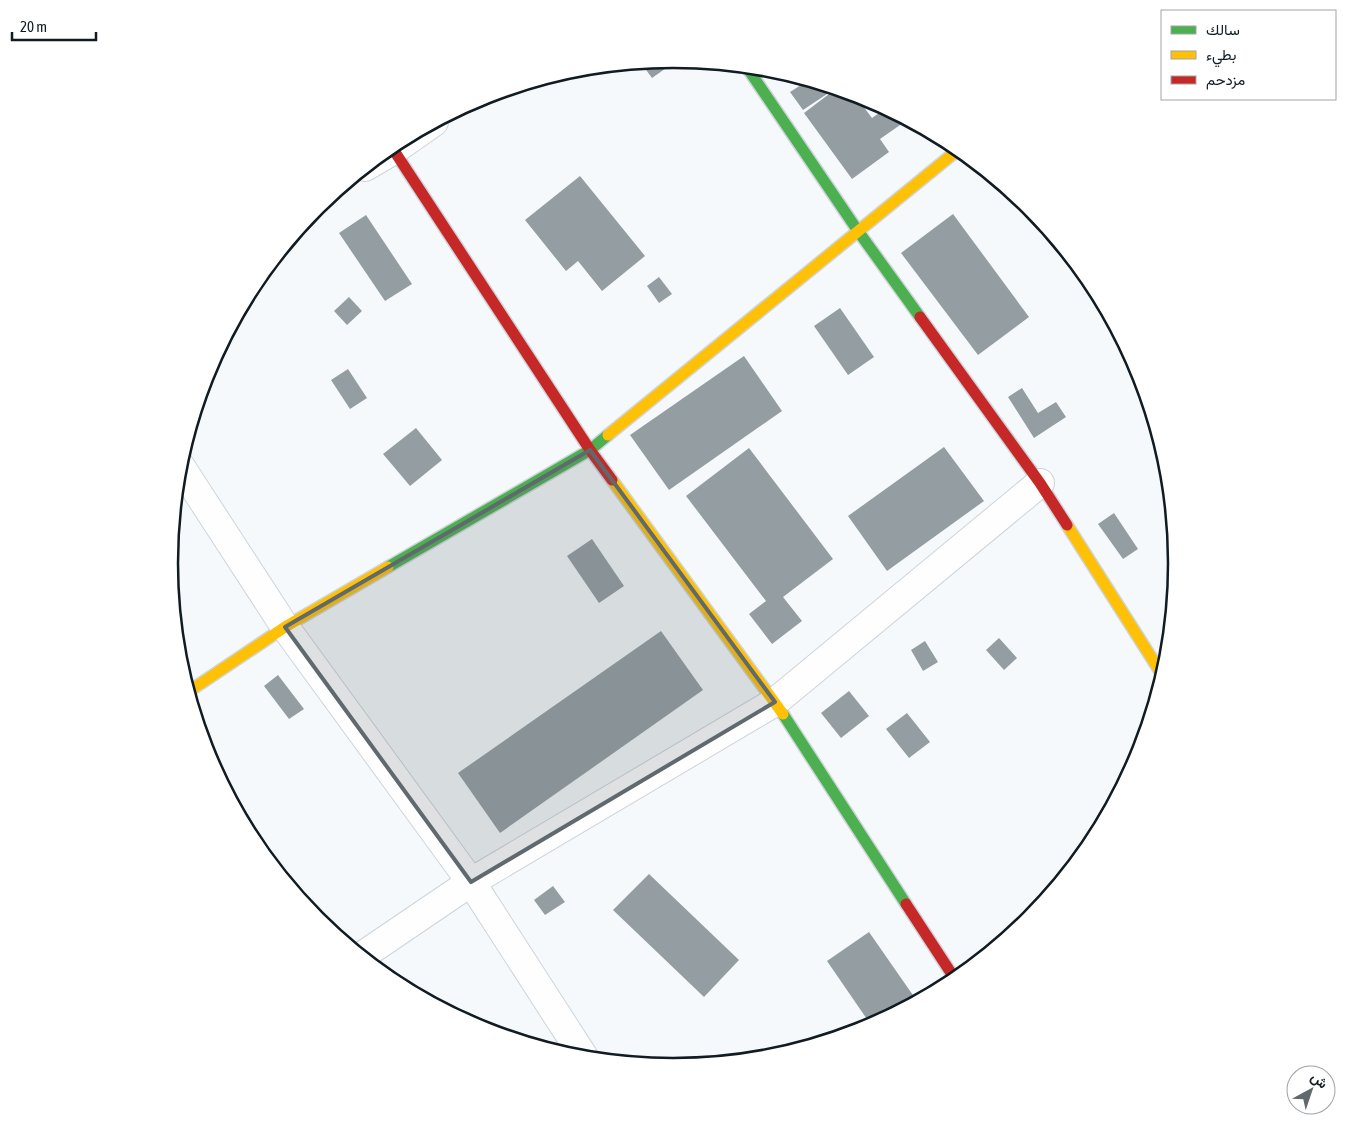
<svg xmlns="http://www.w3.org/2000/svg" width="1346" height="1125" font-family="'Asap Condensed',Vazirmatn,sans-serif">
<style>
.building{fill:#949ea2}
.lines{fill:none;stroke-linecap:round;stroke-linejoin:round}
.street-casing{stroke:#ced5da;stroke-width:30}
.fast-casing{stroke:#ced5da;stroke-width:14}
.slow-casing{stroke:#ced5da;stroke-width:14}
.jam-casing{stroke:#ced5da;stroke-width:14}
.street{stroke:#fefeff;stroke-width:28}
.fast{stroke:#4caf50;stroke-width:11}
.slow{stroke:#ffc107;stroke-width:11}
.jam{stroke:#c62828;stroke-width:11}
.marked{fill:#60696e;fill-opacity:0.2;stroke:#60696e;stroke-width:4;stroke-linejoin:round}
.rim{fill:none;stroke:#101b22;stroke-width:2.5}
</style>
<rect width="100%" height="100%" fill="#f6f9fc"/>
<g class="building">
<polygon points="665,60 669,66 652,78 641,63"/>
<polygon points="776,70 784,72 790,74 783,79"/>
<polygon points="809,80 836,88 803,110 790,92"/>
<polygon points="837,88 854,94 872,118 886,108 896,113 903,123 880,139 889,152 852,179 804,113"/>
<polygon points="580,176 645,256 602,291 578,261 566,271 525,220"/>
<polygon points="953,214 1029,317 978,355 901,253"/>
<polygon points="366,215 412,284 385,301 339,233"/>
<polygon points="659,277 672,294 659,303 647,286"/>
<polygon points="349,297 362,311 347,325 334,311"/>
<polygon points="840,308 874,357 848,375 814,326"/>
<polygon points="744,356 782,411 669,490 630,435"/>
<polygon points="348,369 367,398 350,409 331,380"/>
<polygon points="1022,388 1038,413 1056,402 1066,417 1034,438 1008,397"/>
<polygon points="416,428 442,460 410,486 383,454"/>
<polygon points="944,447 984,501 887,571 848,516"/>
<polygon points="749,448 833,559 783,597 802,621 772,644 749,614 766,601 686,496"/>
<polygon points="1114,513 1138,549 1123,559 1098,524"/>
<polygon points="592,539 624,586 599,603 567,556"/>
<polygon points="661,631 703,690 500,833 458,773"/>
<polygon points="999,638 1017,658 1004,670 986,650"/>
<polygon points="925,641 938,662 923,671 911,650"/>
<polygon points="278,675 304,709 289,719 264,686"/>
<polygon points="849,691 869,716 841,738 821,713"/>
<polygon points="907,713 930,742 909,758 886,729"/>
<polygon points="649,874 739,960 704,997 613,910"/>
<polygon points="553,886 565,902 545,915 534,900"/>
<polygon points="869,932 917,1001 871,1025 827,961"/>
<polygon points="673,1060 678,1066 666,1066"/>
</g>
<g class="lines">
<defs>
<g id="street">
<polyline points="365,167 394,150 434,122"/>
<polyline points="179,464 285,627 471,882 584,1057"/>
<polyline points="362,956 471,882 775,702 1040,483"/>
</g>
<g id="fast">
<polyline points="746,66 858,231 920,317"/>
<polyline points="388,567 590,450 608,435"/>
<polyline points="783,714 906,904"/>
</g>
<g id="slow">
<polyline points="608,435 959,149"/>
<polyline points="612,480 783,714"/>
<polyline points="1067,525 1163,676"/>
<polyline points="188,692 285,627 388,567"/>
</g>
<g id="jam">
<polyline points="391,146 590,450 612,480"/>
<polyline points="920,317 1040,483 1067,525"/>
<polyline points="906,904 955,979"/>
</g>
</defs>
<use href="#street" class="street-casing"/>
<use href="#fast" class="fast-casing"/>
<use href="#slow" class="slow-casing"/>
<use href="#jam" class="jam-casing"/>
<use href="#street" class="street"/>
<use href="#fast" class="fast"/>
<use href="#slow" class="slow"/>
<use href="#jam" class="jam"/>
</g>
<path class="marked" d="M590 450 775 702 471 882 285 627Z"/>
<path d="M0 0H1346V1125H0ZM178 563a495 495 0 1 1 990 0a495 495 0 1 1-990 0Z" fill="#fff" fill-rule="evenodd"/>
<path class="rim" d="M178 563a495 495 0 1 1 990 0a495 495 0 1 1-990 0Z"/>
<rect x="1161" y="10" width="175" height="90" fill="#ffffff" stroke="#9fa4a7"/>
<rect x="1171" y="26" width="25" height="8" fill="#4caf50" stroke="#9fa4a7"/>
<text x="1206" y="35" font-size="15" fill="#101b22">سالك</text>
<rect x="1171" y="51" width="25" height="8" fill="#ffc107" stroke="#9fa4a7"/>
<text x="1206" y="60" font-size="15" fill="#101b22">بطيء</text>
<rect x="1171" y="76" width="25" height="8" fill="#c62828" stroke="#9fa4a7"/>
<text x="1206" y="85" font-size="15" fill="#101b22">مزدحم</text>
<g transform="translate(1311 1090) rotate(40)"><circle r="24" fill="#ffffff" stroke="#9fa4a7"/>
<path d="M0-4L9 19L0 12L-9 19Z" fill="#60696e"/>
<text y="-8" font-size="14" font-weight="bold" text-anchor="middle" fill="#101b22">ش</text>
</g>
<path d="M12 32v8h84v-8" fill="none" stroke="#101b22" stroke-width="2.5"/>
<text x="20" y="32" font-size="15" fill="#101b22" stroke="#ffffff" stroke-width="4" paint-order="stroke">20 m</text>
</svg>
